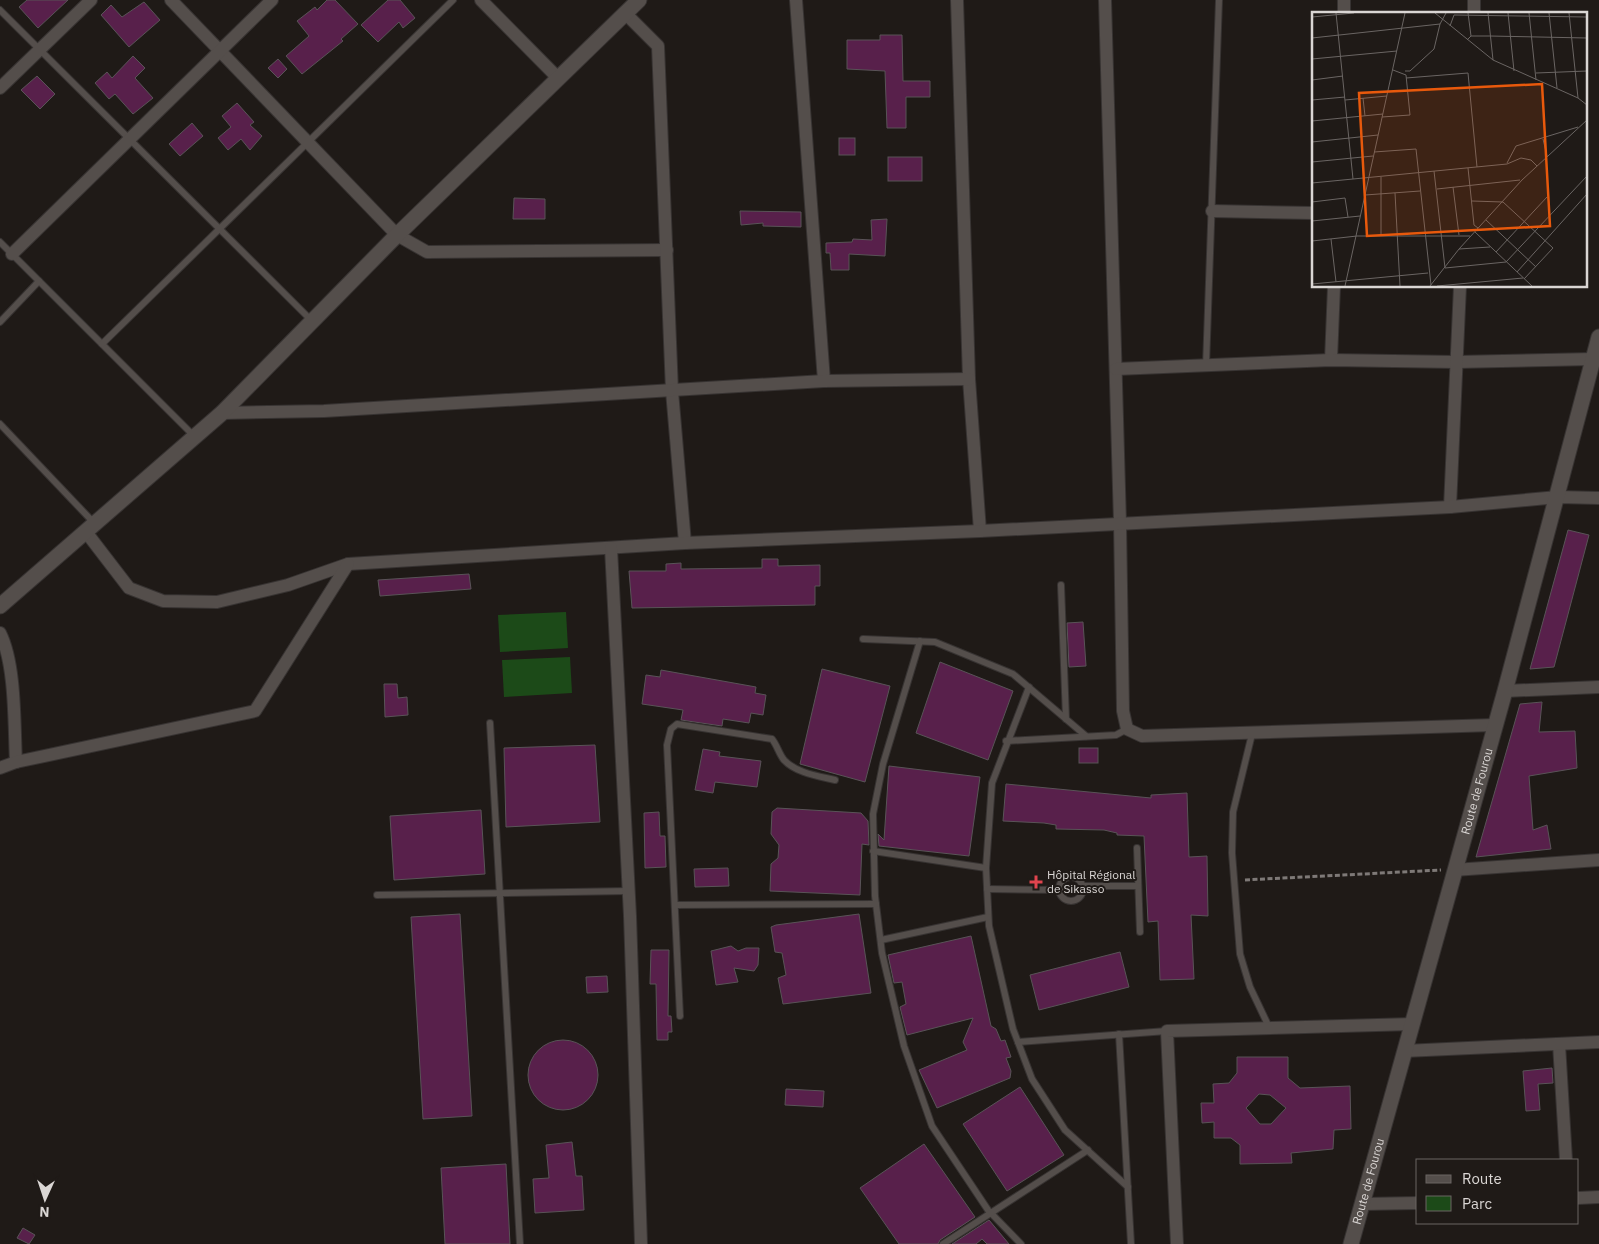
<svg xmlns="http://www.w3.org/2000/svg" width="1599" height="1244" font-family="'IBM Plex Sans',sans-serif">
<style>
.green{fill:#1c4a18}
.building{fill:#58204b;stroke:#595357;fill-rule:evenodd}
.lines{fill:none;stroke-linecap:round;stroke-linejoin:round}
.lane-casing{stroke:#373332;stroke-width:8}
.street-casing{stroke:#373332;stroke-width:14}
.secondary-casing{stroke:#373332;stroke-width:17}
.path{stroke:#7e7977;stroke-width:3;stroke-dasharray:5 2.5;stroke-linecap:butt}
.lane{stroke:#544e4b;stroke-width:6}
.street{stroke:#544e4b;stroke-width:12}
.secondary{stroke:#544e4b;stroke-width:15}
.health-dot{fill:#e0444e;stroke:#1f1a17;stroke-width:2}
.labels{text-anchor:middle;stroke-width:4;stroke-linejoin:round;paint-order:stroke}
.street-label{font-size:12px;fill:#dad6d4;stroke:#1f1a17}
.poi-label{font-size:12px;fill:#dad6d4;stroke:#1f1a17;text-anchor:start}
.inset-road{fill:none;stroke:#6a6563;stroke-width:1}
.view{fill:#e8590c;fill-opacity:0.15;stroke:#e8590c;stroke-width:2.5}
.inset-edge{fill:none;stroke:#dad6d4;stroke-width:2.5}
</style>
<rect width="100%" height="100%" fill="#1f1a17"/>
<g class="green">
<polygon points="566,612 568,648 500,652 498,615"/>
<polygon points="570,657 572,693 504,697 502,660"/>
</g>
<g class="building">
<polygon points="27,0 68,0 38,28 19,7"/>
<polygon points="327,0 335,0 358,24 341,39 343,41 302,74 286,56 309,36 297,21 315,7 317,10"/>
<polygon points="388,0 400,0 415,18 403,28 399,22 378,42 361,25"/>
<polygon points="144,2 160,20 129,47 101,15 111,5 122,17"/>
<polygon points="880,35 902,35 903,81 930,81 930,97 906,97 906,128 887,128 885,71 847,69 847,40 880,40"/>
<polygon points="133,56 145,68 135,78 153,98 133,114 115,94 109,99 95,83 107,72 112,78"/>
<polygon points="278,59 287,69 278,78 268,68"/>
<polygon points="37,76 55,94 40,109 21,90"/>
<polygon points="237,103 254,122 250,125 262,136 250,150 241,139 228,150 218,138 231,127 222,116"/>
<polygon points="192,123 203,136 180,156 169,144"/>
<rect x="839" y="138" width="16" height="17"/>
<rect x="888" y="157" width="34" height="24"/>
<polygon points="514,198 545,199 545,219 513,219"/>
<polygon points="740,211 801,212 801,227 763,226 763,223 741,225"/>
<polygon points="887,219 885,256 849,254 849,270 831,270 830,253 826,253 826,243 852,242 853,239 872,240 871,220"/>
<polygon points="1568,530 1589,535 1554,667 1530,669"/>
<polygon points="762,559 778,559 778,566 820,565 820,586 815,586 815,605 632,608 629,571 666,571 666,564 681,563 681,569 762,568"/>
<polygon points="469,574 471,589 380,596 378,580"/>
<polygon points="1083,622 1086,666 1069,667 1067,623"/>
<polygon points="940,662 1013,691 988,760 916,733"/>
<polygon points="822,669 890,686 865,782 800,764"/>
<polygon points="661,670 756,687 755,693 766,695 763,715 751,713 749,723 723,719 722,726 681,720 683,710 642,704 646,675 660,677"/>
<polygon points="384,684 397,684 398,698 407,697 408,715 385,717"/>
<polygon points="1542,702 1539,732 1575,731 1577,768 1529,776 1533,830 1547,825 1551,849 1476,857 1520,704"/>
<polygon points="595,745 600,822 506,827 504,748"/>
<rect x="1079" y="748" width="19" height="15"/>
<polygon points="703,749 720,752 719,756 761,761 757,787 715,782 713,793 695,790"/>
<polygon points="889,766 980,777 969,856 879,846 878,834 884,840"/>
<polygon points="1006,784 1151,798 1151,795 1187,793 1189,857 1207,856 1208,916 1191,915 1194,979 1160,980 1158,921 1148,922 1144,836 1117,835 1117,833 1104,830 1056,829 1056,825 1044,823 1003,821"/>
<polygon points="777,808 861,813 868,821 869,845 862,844 860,895 770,891 771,864 778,858 779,845 771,834 772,812"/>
<polygon points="481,810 485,874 394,880 390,816"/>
<polygon points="659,812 660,836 665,836 666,867 645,868 644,813"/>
<polygon points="728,868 729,886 695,887 694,869"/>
<polygon points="460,914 472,1116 423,1119 411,917"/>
<polygon points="859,914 871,993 783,1004 778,978 786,975 782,953 775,952 771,927 776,925"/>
<polygon points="971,936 991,1026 996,1029 1001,1041 1005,1040 1011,1057 1006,1058 1011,1071 1010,1078 937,1108 919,1070 967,1050 963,1042 973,1018 907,1035 900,1007 906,1004 902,982 894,983 888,955"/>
<polygon points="731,946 738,951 746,948 759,948 758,965 754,971 734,968 738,982 716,985 711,951"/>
<polygon points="651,950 669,950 668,1016 671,1016 672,1032 668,1032 668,1040 657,1040 656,984 650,984"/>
<polygon points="1120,952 1129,987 1039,1010 1030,975"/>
<polygon points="607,976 608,992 587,993 586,977"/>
<circle cx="563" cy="1075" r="35"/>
<path d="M1237 1057H1288V1078L1300 1088 1350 1086 1351 1129 1334 1130 1333 1149 1291 1153 1292 1163 1240 1164V1145L1231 1138H1214V1122L1202 1123 1201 1103H1214L1213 1084 1229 1083 1237 1073ZM1259 1094 1270 1095 1286 1108 1271 1124H1260L1246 1108Z"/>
<polygon points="1552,1068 1553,1083 1538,1084 1540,1110 1526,1111 1523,1071"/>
<polygon points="1020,1087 1064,1155 1007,1191 963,1124"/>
<polygon points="786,1089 824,1091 823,1107 785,1105"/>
<polygon points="572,1142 576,1176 582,1176 584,1210 535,1213 533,1179 549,1178 546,1145"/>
<polygon points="924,1144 975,1217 940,1240 938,1244 899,1244 860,1188"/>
<polygon points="506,1164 510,1244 445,1244 441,1168"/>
<polygon points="989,1220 1009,1244 987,1244 982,1239 976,1244 952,1244"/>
<polygon points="23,1228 35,1235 29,1244 17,1238"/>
</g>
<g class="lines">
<defs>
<g id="lane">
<polyline points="0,10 312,321"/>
<polyline points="0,242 195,437"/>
<polyline points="0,322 39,281"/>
<polyline points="102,344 453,0"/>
<polyline points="1206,366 1219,0"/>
<polyline points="0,424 95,524"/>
<polyline points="1061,585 1066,719"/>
<polyline points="863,639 935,642 1013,674 1086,736"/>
<polyline points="920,641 883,764 873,814 875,896 882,953 904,1046 932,1126 988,1210 1021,1244"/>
<polyline points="1029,687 992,783 986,868 989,926 1013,1029 1032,1079 1065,1130 1128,1187"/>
<polyline points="490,723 520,1244"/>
<polyline points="1252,734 1233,812 1232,853 1240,954 1250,987 1269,1027"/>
<polyline points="1006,741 1116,735 1127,729"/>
<polyline points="1137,848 1140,932"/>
<polyline points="873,851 986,868"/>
<circle cx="1071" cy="889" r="12"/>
<polyline points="1083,886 1138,886"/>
<polyline points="987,889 1060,890"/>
<polyline points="377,895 629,891"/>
<polyline points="675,905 876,904"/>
<polyline points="881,940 988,917"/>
<path d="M680 1016 667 745 671 729 677 724 772 739C777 745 779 754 784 760 796 773 818 776 835 780"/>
<polyline points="1119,1034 1131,1244"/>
<polyline points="1018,1042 1167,1031"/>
<polyline points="943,1244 1088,1150"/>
</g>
<g id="street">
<polyline points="171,0 397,235 427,252 667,250"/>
<polyline points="481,0 558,78"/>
<polyline points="796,0 824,381"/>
<polyline points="957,0 969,379 980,531"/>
<polyline points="1105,0 1120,523 1123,711 1127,729 1142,736 1494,725"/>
<polyline points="625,13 658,46 672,391 685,543"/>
<polyline points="1344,14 1344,0"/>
<polyline points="1474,14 1474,0"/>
<polyline points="0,88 91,0"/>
<polyline points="1212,211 1313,213"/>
<polyline points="12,254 272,0"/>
<polyline points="1331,360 1334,286"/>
<polyline points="1116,369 1331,360 1456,362 1593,359"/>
<polyline points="222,413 324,411 824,381 969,379"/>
<polyline points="1450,507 1460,286"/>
<polyline points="86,532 129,588 163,601 217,602 288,585 348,564 685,543 980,531 1450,507 1558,497 1599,498"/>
<polyline points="611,548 630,916 641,1244"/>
<path d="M0 633C16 665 14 725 16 762"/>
<polyline points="1505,691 1599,687"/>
<polyline points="0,768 16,762 255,711 348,564"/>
<polyline points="1454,870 1599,860"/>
<polyline points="1559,1044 1566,1160"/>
<polyline points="1404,1051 1599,1042"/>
<polyline points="1578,1198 1599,1197"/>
<polyline points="1362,1204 1418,1203"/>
<polyline points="1177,1244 1167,1031 1413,1024"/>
</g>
<g id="secondary">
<polyline points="0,606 222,413 397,235 639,0"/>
<path id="s1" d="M1351 1244 1505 691 1599 337"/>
</g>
</defs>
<use href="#lane" class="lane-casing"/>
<use href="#street" class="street-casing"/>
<use href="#secondary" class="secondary-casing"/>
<polyline class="path" points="1245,880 1441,870"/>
<use href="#lane" class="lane"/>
<use href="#street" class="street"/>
<use href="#secondary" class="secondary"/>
</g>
<path class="health-dot" d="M1033.5 874.5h5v5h5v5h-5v5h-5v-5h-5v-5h5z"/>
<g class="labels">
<g class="street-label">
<text dy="4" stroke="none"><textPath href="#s1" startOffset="470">Route de Fourou</textPath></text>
<text dy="4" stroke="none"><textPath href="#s1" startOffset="65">Route de Fourou</textPath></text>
</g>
<g class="poi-label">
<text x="1047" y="879">Hôpital Régional<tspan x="1047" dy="14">de Sikasso</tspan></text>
</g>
</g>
<g transform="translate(1312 12)">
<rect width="275" height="275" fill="#1f1a17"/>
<path class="inset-road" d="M24 1 41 167M123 1 181 48 266 86 275 93M156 1 159 24M176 1 181 48M196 1 202 59M217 1 224 68M237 1 245 76M257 1 266 86M0 5 42 1M138 14 142 3 275 5M0 26 128 12 134 1M155 28 159 24H178L275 26M0 47 85 39M93 59H98L122 37 128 12M224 61 275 59M94 66 156 61 165 155M0 68 31 64M51 86 53 104M0 88 33 85M33 88 75 84M70 105 98 103 94 63 81 58M0 109 71 102M231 127 235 144M0 130 66 123M62 140 104 137 119 273M0 150 61 144M195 151 204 134 266 115M156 156 162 213 166 216M122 159 133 256 194 250 275 164M69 165V224M0 171 195 152 209 146 219 148 225 154M141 175 147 223M125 177 208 168M83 181 88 274M53 183 108 179M160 189 191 190 241 236 212 267M0 190 33 186 36 205M174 208 224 255M0 209 48 204M163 220 220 274M19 227 24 270M0 229 45 224H158M147 237 178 235M184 240 235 185M205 260 275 182M0 272 116 261M33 274 93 1M118 274 147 237 210 168 275 108M125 274 211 266"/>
<path class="view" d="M230 72 238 214 55 224 47 81Z"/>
<rect width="275" height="275" class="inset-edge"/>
</g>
<rect x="1416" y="1159" width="162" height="65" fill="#1f1a17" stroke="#6a6563"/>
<rect x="1426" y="1175" width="25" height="8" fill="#544e4b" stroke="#6a6563"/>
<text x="1462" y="1184" font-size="15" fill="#dad6d4">Route</text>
<rect x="1426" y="1196" width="25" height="15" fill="#1c4a18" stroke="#6a6563"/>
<text x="1462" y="1209" font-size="15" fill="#dad6d4">Parc</text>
<g transform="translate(45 1199) rotate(183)" stroke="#1f1a17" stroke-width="4" paint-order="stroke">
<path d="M0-4L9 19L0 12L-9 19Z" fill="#dad6d4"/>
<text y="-8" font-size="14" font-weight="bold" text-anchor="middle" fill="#dad6d4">N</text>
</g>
</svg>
